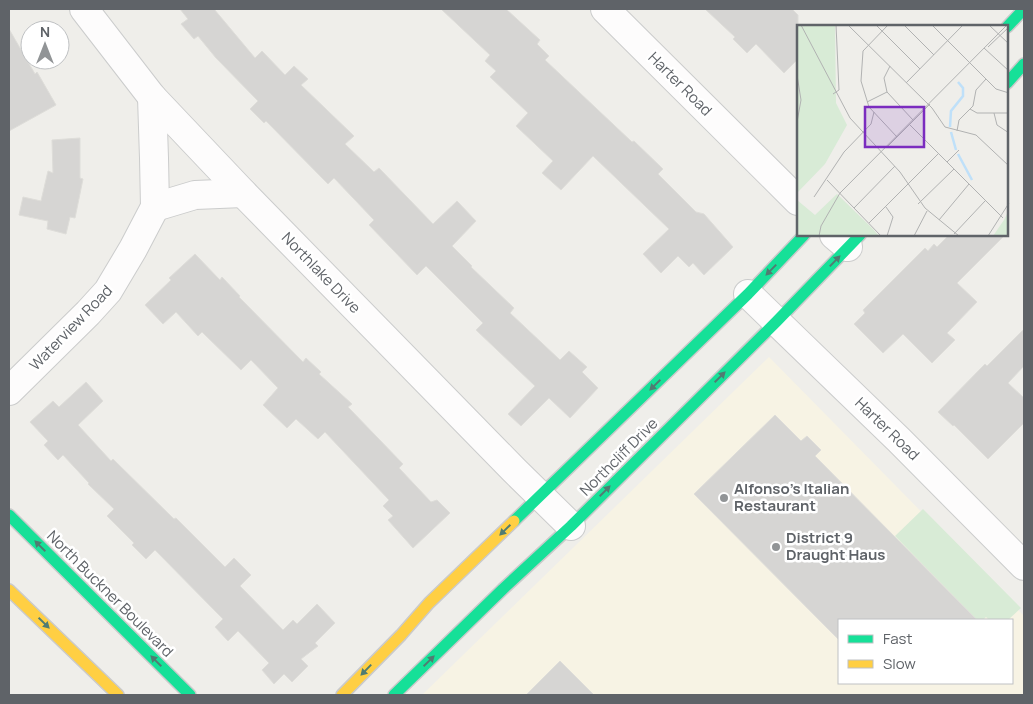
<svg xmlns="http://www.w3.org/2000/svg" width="1033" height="704" font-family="Manrope,sans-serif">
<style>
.commercial{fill:#f7f3e4;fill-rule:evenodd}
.green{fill:#d8ebd6}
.building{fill:#d6d5d3;stroke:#deddd9}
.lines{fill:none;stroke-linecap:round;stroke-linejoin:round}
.street-casing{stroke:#cbcccc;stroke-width:30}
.fast-casing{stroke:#cacacb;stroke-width:14}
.slow-casing{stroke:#cacacb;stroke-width:14}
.street{stroke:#fdfcfc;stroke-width:28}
.fast{stroke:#16e098;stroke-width:11}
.slow{stroke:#ffcf43;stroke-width:11}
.oneway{fill:#507c72}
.poi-dot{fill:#919496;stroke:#fff;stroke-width:2}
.labels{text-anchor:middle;stroke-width:5;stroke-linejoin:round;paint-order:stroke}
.street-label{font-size:15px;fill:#5f6368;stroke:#fff}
.poi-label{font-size:15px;font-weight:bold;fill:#5f6368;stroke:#fff;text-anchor:start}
.inset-river{fill:none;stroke:#bfe0f9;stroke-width:2.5}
.inset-road{fill:none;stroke:#b1b2b2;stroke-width:1}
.view{fill:#7b2cbf;fill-opacity:0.15;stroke:#7b2cbf;stroke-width:2.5}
.inset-edge{fill:none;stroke:#5f6368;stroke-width:2.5}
</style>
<rect width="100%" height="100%" fill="#efeeea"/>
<path class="commercial" d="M769 357 1024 616V695H422ZM839 620H1012V683H839Z"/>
<polygon class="green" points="923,509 1021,608 1008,620 989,620 986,617 983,620 977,620 895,536"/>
<g class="building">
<polygon points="180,9 214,9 255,58 262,51 285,75 294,66 308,79 301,85 354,136 345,144 374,172 379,168 433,224 457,201 476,221 452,246 472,266 471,267 514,308 510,313 560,360 569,351 587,367 582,372 598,388 570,418 549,398 521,426 508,414 535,386 476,330 483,323 426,266 417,275 369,225 374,220 334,178 328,184 266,121 264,123 250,109 258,101 216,58 198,36 194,39 181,24 188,19"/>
<polygon points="441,9 506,9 540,40 537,44 549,56 545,60 632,142 634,141 663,169 658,174 696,212 704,214 733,247 704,275 693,263 689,267 678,256 661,273 643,254 669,229 593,156 561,190 542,173 553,161 516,126 528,113 490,77 496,71 485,61 490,55"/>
<polygon points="705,9 792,9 798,15 798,59 784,73 756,44 747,53 733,39 735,37"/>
<polygon points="9,29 35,74 37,72 56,105 9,131"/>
<polygon points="80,138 80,178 83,179 75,218 70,217 66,234 47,229 48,221 19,215 23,197 41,201 48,171 53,173 52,140"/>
<polygon points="949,235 1005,235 957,283 977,302 947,333 955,340 932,363 903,334 883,353 854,324 865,313 863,310 925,248 928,251 934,244 937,247"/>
<polygon points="195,254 220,280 222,277 240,296 239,297 303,362 306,358 321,372 319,374 352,404 348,407 403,464 399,468 431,502 437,500 450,513 413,548 388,520 393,516 383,506 389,500 325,432 318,439 296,419 287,428 263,405 278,388 251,360 241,370 202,332 198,336 176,312 163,324 145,305 171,280 169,278"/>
<polygon points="1024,329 1024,366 1008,383 1024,398 1024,423 988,459 954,425 953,426 938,412 985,364 987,366"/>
<polygon points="86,382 103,401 78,425 111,461 113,459 174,519 176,518 225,567 234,558 251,575 240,586 283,630 293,620 297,624 317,604 335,623 315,643 318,646 301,659 308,666 292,682 284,674 274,684 262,670 269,663 238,631 228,641 215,627 223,619 155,550 146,559 132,545 134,543 107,516 114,509 88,484 89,483 63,455 58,460 44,445 48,441 30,422 53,401 59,407"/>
<polygon points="775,415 801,441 807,436 821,450 815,456 977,620 839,620 839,640 694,494"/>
<polygon points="560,661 594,695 526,695"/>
</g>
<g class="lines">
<defs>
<g id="street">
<polyline points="84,9 152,97 243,193 514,470 571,526"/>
<polyline points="605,9 798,201"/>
<polyline points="155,207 195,195 243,193"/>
<polyline points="834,235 848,247"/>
<polyline points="748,294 899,440 1024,566"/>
<polyline points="9,391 88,313 108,291 133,249 155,207 154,158 152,97"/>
</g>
<g id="fast">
<polyline points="1007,27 1024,9"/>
<polyline points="1007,83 1024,64"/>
<polyline points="9,515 190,695"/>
<polyline points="514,521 748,294 804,235"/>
<polyline points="394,695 503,589 571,526 777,321 860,235"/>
</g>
<g id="slow">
<polyline points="9,590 118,695"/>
<polyline points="342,695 401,635 429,603 514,521"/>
</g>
</defs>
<use href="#street" class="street-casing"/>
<use href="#fast" class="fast-casing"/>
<use href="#slow" class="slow-casing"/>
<use href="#street" class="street"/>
<use href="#fast" class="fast"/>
<use href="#slow" class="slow"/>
</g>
<defs><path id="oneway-solid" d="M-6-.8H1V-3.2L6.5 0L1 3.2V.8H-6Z" transform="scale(1.25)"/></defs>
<g class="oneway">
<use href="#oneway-solid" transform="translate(835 261) rotate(-46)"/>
<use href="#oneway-solid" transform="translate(771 270) rotate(134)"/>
<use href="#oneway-solid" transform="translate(720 377) rotate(-45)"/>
<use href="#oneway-solid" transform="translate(655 385) rotate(136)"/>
<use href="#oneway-solid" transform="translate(605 491) rotate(-45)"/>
<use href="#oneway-solid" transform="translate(505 530) rotate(136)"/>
<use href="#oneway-solid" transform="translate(40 546) rotate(-135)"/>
<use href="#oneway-solid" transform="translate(44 623) rotate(44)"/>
<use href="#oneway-solid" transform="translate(156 661) rotate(-135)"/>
<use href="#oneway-solid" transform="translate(429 661) rotate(-44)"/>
<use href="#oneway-solid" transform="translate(366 670) rotate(134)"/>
</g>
<g class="poi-dot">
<circle cx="724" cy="498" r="5"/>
<circle cx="776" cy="547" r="5"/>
</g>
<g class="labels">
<g class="street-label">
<text transform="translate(680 84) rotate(45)" y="5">Harter Road</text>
<text transform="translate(321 273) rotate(46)" y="5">Northlake Drive</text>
<text transform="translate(71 328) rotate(-46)" y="5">Waterview Road</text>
<text transform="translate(887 429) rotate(44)" y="5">Harter Road</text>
<text transform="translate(619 457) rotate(-45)" y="5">Northcliff Drive</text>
<text transform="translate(110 594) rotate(45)" y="5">North Buckner Boulevard</text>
</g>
<g class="poi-label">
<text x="734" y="494">Alfonso's Italian<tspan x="734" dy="17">Restaurant</tspan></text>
<text x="786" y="543">District 9<tspan x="786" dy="17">Draught Haus</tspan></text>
</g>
</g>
<g transform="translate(797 25)">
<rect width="211" height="211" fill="#efeeea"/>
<path d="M0 0H38L39 78 50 100 28 139 0 168ZM40 169 75 203 82 211H0V175L18 190ZM211 187V211H196L207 195Z" fill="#d8ebd6"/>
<path class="inset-river" d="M153 102 154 86 166 71V63L161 57M154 107 159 125M161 129 175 155"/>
<path class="inset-road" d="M4 0 53 93 103 147 128 183 162 211M51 0 135 83 148 102 179 110 212 141M79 0 123 44M91 0 66 26 64 56 72 82 100 112M107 0 137 30M135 0 199 64 212 68M192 0 212 19M191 22 212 2M187 23 212 46M93 41 87 53 90 67 116 95M0 50 4 75 0 97M109 58 166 0M36 69 42 65 39 0M70 77 90 67M173 84 180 88H212M197 88 200 100 212 108M112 99 206 193M160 106 162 95 176 81 179 65 189 54M90 122 133 79M150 137 162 125M30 155 84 211M17 172 47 127 74 99 77 87M121 179 157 144M89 182 96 192 90 211M57 183 98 141M142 195 172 159M72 198 141 129M157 209 188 176M22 211 24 201 43 168 210 0M117 211 130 186M191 211 212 178"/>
<path class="view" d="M68 82H127V122H68Z"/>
<rect width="211" height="211" class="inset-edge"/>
</g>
<rect width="1033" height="704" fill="none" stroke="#5f6368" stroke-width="20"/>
<rect x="838" y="619" width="175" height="65" fill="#ffffff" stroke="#bfc1c3"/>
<rect x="848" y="635" width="25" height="8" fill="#16e098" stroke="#bfc1c3"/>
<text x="883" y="644" font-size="15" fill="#5f6368">Fast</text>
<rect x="848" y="660" width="25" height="8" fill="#ffcf43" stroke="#bfc1c3"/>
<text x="883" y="669" font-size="15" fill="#5f6368">Slow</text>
<g transform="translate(45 45)"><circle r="24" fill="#ffffff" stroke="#bfc1c3"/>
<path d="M0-4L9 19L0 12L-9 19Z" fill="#919496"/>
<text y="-8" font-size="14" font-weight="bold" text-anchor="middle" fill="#5f6368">N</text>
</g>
</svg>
